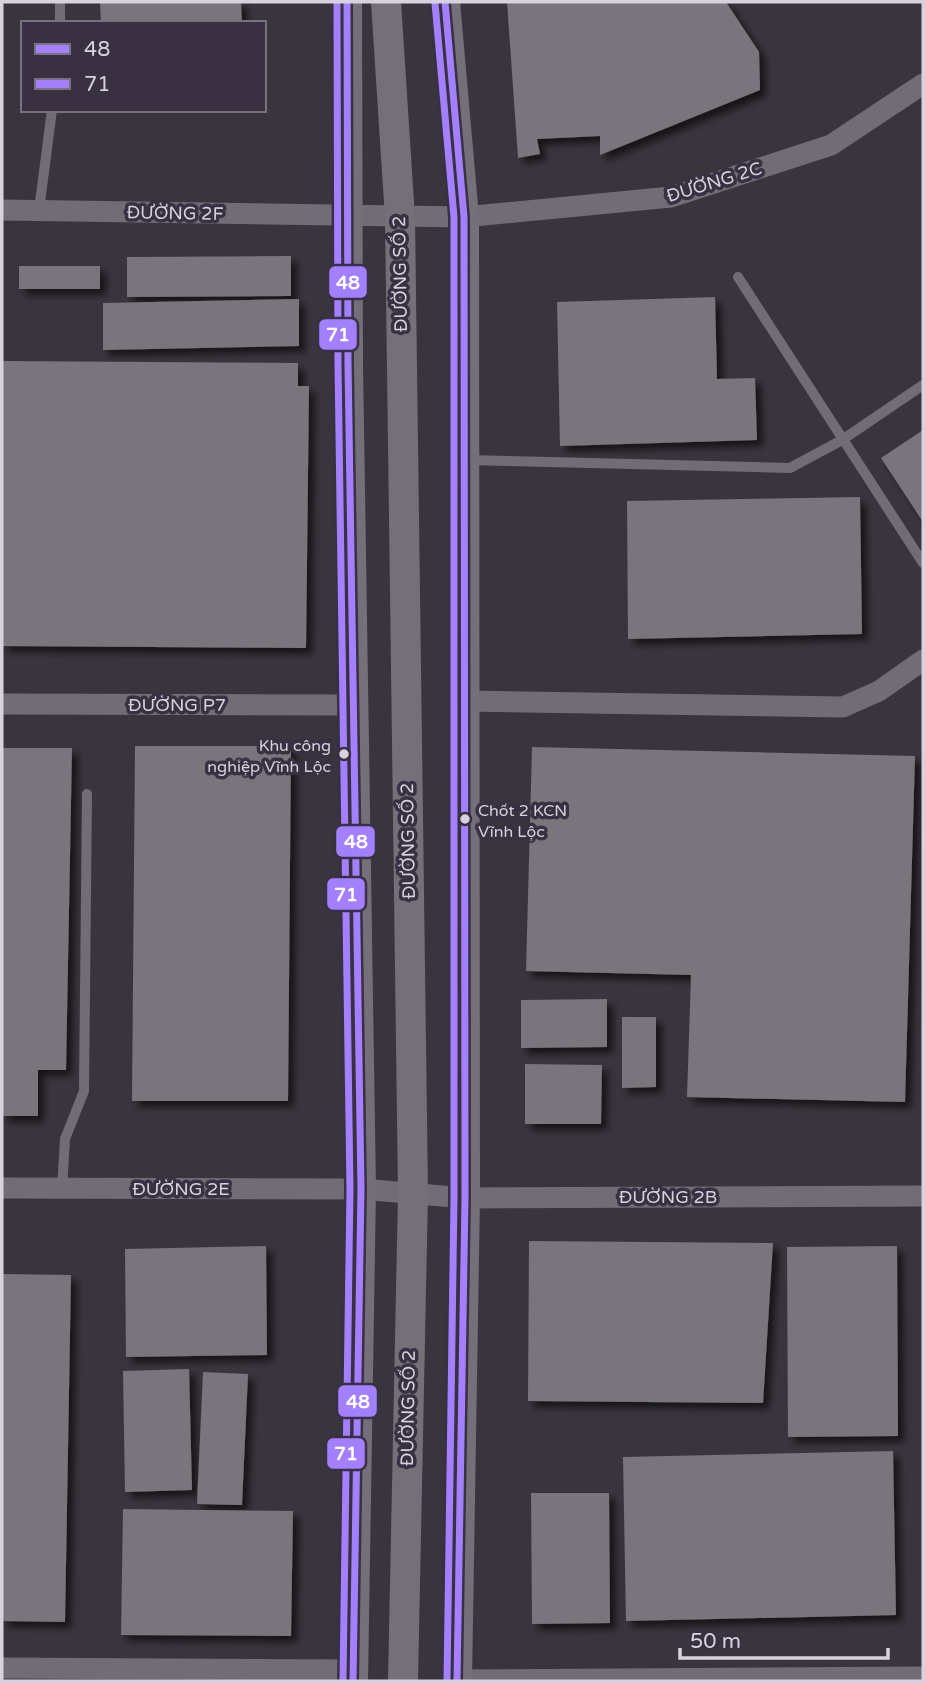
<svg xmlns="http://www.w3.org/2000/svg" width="925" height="1683" font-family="'Varela Round',sans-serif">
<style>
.building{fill:#79747c;filter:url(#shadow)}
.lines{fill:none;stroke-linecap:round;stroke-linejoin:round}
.lane{stroke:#726c77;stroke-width:10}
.street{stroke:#726c77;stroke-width:21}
.secondary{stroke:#756f7a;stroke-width:30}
.bus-1-casing{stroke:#393041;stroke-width:12}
.bus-2-casing{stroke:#393041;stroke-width:12}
.bus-1{stroke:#a380ff;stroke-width:7}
.bus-2{stroke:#a380ff;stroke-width:7}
.bus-dot{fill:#d8d2de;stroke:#393041;stroke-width:2.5}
.labels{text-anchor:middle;stroke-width:7;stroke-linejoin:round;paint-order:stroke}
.bus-label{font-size:16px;fill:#d8d2de;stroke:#393041;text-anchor:end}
.street-label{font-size:18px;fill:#d8d2de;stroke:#393041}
.line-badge{stroke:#393041;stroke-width:2.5}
.badge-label{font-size:19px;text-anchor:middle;font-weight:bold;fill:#fff}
</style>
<defs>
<filter id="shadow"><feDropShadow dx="6" dy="6" stdDeviation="3.5" flood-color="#0009"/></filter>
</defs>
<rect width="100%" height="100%" fill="#39343d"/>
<g class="building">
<polygon points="100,2 241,2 242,23 101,23"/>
<polygon points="507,2 726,2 759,52 760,90 600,155 600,136 537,139 540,154 518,158"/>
<polygon points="291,256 291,296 127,297 127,257"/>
<rect x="19" y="266" width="81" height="23"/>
<polygon points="715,297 717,379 755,378 757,440 560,446 557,302"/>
<polygon points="299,299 299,346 103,350 103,303"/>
<polygon points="2,361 298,363 298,386 309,386 306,648 2,646"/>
<polygon points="923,430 923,522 881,458"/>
<polygon points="860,497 862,634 628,639 627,501"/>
<polygon points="135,746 291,746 288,1101 132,1101"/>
<polygon points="532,747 915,756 905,1102 687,1097 691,975 526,971"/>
<polygon points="2,748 72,748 66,1070 38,1070 38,1116 2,1116"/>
<polygon points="607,999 607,1047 521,1048 521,1000"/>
<polygon points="622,1017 656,1017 656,1087 622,1088"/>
<polygon points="525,1064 602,1065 601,1124 525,1124"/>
<polygon points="529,1241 773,1243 763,1403 528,1401"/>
<polygon points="266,1246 267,1355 126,1357 125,1249"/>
<polygon points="897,1246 898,1436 788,1437 787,1247"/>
<polygon points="2,1274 71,1275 65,1622 2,1621"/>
<polygon points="189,1369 192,1490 125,1492 123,1371"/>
<polygon points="203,1372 248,1374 242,1505 197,1504"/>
<polygon points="893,1451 896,1615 626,1621 623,1457"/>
<polygon points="531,1493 609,1493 610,1623 532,1624"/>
<polygon points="123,1509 293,1511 291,1636 121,1635"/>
</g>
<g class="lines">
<g class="lane">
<polyline points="60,23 60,2"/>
<polyline points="39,210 52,110"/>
<polyline points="738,277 923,563"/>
<polyline points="467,460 790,468 842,440 923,385"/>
<polyline points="62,1189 65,1139 84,1091 87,794"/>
</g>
<g class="street">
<polyline points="2,210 464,217 671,197 831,145 923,84"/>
<polyline points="465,701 843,707 879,691 923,660"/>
<polyline points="2,704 353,705"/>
<polyline points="2,1188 361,1189 465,1198 923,1196"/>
<polyline points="2,1668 353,1670"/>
<polyline points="457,1680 923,1677"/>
</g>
<g class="secondary">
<polyline points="347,2 348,364 361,1189 353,1681"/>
<polyline points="386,2 400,218 413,1193 403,1681"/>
<polyline points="445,2 464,217 465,1198 457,1681"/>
</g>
<defs>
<g id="bus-1">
<polyline points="347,2 348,364 361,1189 353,1681"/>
<polyline points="445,2 464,217 465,1198 457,1681"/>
</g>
<g id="bus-2">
<polyline points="337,2 338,364 350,1189 343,1681"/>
<polyline points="435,3 454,217 454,1198 447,1681"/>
</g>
</defs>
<use href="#bus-1" class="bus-1-casing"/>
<use href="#bus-2" class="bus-2-casing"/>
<use href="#bus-1" class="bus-1"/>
<use href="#bus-2" class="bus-2"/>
</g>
<g class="bus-dot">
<circle cx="344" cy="754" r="6"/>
<circle cx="465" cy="819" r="6"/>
</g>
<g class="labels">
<g class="bus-label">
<text x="331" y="751">Khu công<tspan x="331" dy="21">nghiệp Vĩnh Lộc</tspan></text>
<text x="478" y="816" text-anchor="start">Chốt 2 KCN<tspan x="478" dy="21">Vĩnh Lộc</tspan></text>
</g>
<g class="street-label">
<text transform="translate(714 182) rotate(-17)" y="6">ĐƯỜNG 2C</text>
<text transform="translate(175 213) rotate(1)" y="6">ĐƯỜNG 2F</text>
<text transform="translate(400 274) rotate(-91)" y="6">ĐƯỜNG SỐ 2</text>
<text x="177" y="711">ĐƯỜNG P7</text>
<text transform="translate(408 841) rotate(-91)" y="6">ĐƯỜNG SỐ 2</text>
<text x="181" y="1195">ĐƯỜNG 2E</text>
<text x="668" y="1203">ĐƯỜNG 2B</text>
<text transform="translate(408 1408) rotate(-89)" y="6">ĐƯỜNG SỐ 2</text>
</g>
</g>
<g class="line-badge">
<rect x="328" y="265" width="40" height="34" rx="7" fill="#a380ff"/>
<rect x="318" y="318" width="40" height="33" rx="7" fill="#a380ff"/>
<rect x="335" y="825" width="41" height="33" rx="7" fill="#a380ff"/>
<rect x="326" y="877" width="40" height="34" rx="7" fill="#a380ff"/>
<rect x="337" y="1384" width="41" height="34" rx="7" fill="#a380ff"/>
<rect x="326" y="1437" width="40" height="33" rx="7" fill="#a380ff"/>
</g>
<g class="badge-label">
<text x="348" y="289">48</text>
<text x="338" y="341">71</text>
<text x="356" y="848">48</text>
<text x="346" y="901">71</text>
<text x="358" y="1408">48</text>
<text x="346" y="1460">71</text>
</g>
<rect width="925" height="1683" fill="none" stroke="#d8d2de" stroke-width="7"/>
<rect x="21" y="21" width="245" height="91" fill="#393041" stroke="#797180" stroke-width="2"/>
<rect x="35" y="44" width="35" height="10" fill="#a380ff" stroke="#797180" stroke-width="2"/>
<text x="84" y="56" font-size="21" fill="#d8d2de">48</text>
<rect x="35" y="79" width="35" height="10" fill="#a380ff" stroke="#797180" stroke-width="2"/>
<text x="84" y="91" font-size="21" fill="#d8d2de">71</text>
<path d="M680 1648v10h208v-10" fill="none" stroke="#d8d2de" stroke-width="3.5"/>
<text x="690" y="1648" font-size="21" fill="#d8d2de" stroke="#393041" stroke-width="5" paint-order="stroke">50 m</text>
</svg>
